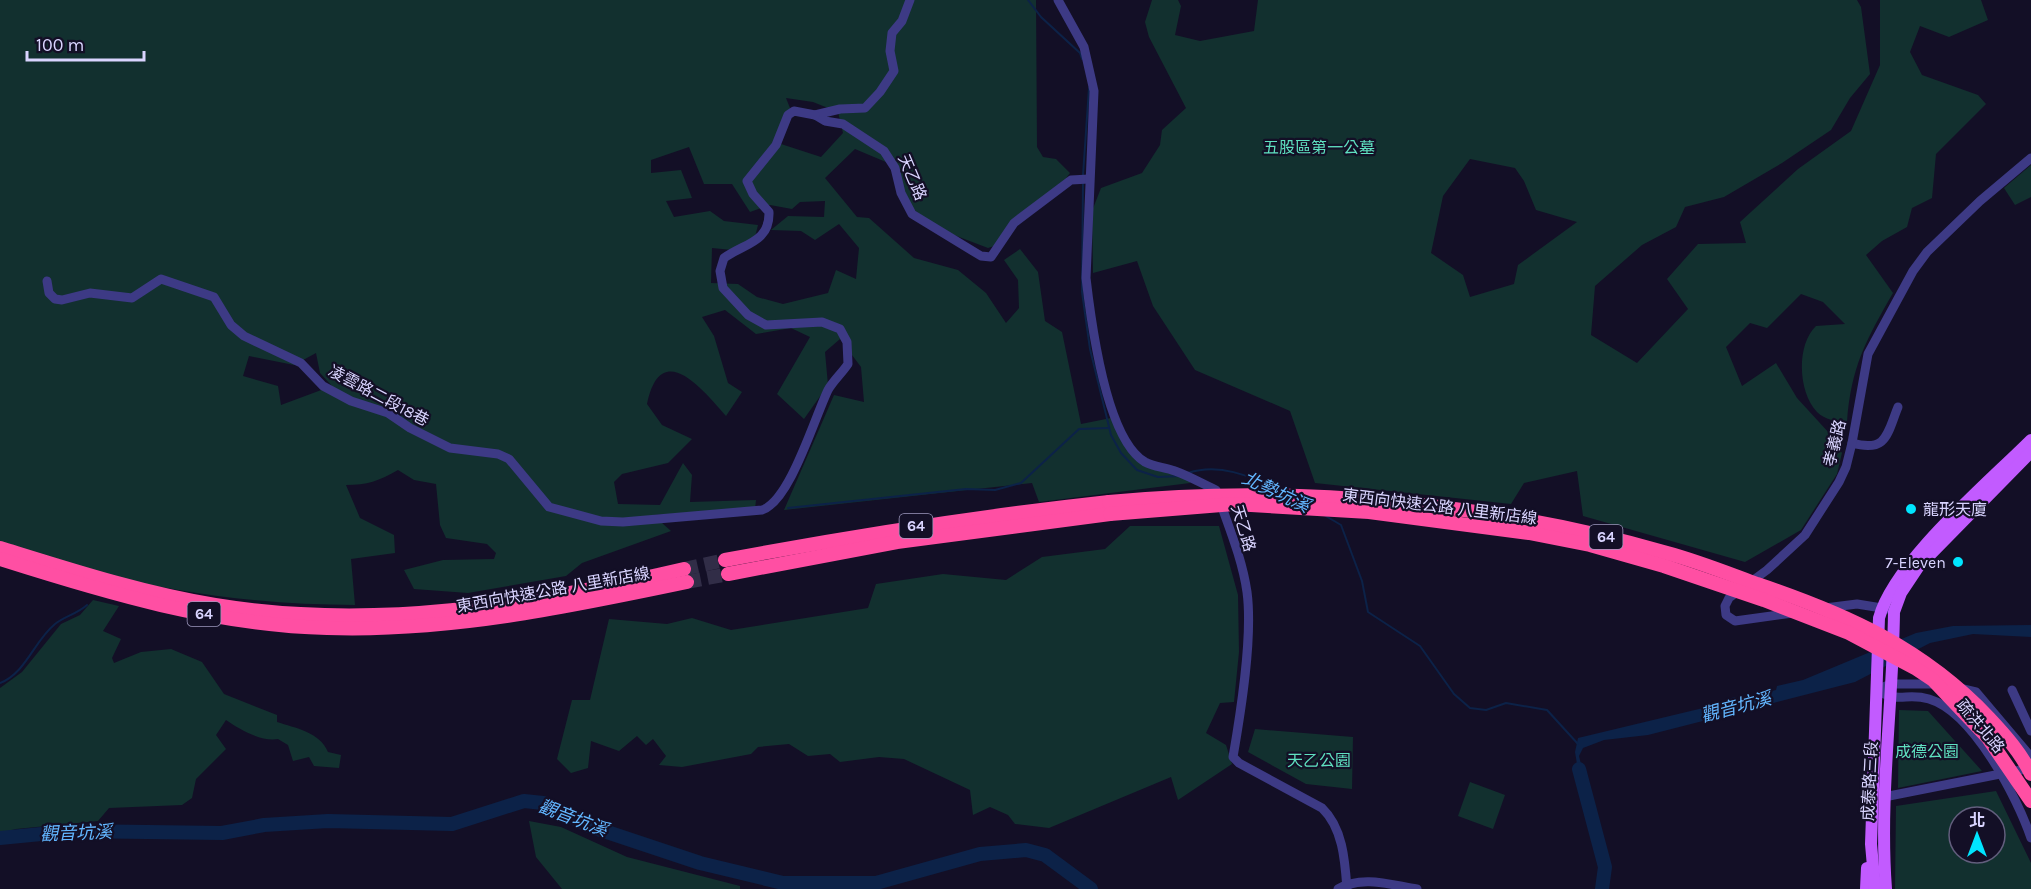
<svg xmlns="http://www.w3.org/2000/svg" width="2031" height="889" font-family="Karla,'Noto Sans TC',sans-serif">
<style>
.green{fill:#12302f;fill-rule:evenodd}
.water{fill:#0c2248}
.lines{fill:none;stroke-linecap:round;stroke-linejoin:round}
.stream{stroke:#0c2248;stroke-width:2}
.river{stroke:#0c2248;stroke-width:14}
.highway-tunnel{stroke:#312d47;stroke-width:14;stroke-dasharray:14 7;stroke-linecap:butt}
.minor{stroke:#3d3a85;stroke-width:9}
.major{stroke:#c25bff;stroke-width:12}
.highway{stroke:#ff4fa3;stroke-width:14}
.highway-bridge{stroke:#ff4fa3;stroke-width:14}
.poi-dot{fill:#00e5ff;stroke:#130f26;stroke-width:2}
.labels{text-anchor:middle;stroke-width:4.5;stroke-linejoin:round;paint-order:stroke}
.shield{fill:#130f26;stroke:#9e99be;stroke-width:1.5}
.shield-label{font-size:15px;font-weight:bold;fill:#d9d4ff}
.park-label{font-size:16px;fill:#5fe0c0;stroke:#130f26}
.street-label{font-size:16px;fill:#d9d4ff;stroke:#130f26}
.poi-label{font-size:16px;fill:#d9d4ff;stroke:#130f26;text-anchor:start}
.water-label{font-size:18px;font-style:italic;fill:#62b6ff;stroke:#130f26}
</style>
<rect width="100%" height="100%" fill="#130f26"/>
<g class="green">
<path d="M0 0H1036L1037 147 1043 157 1056 159 1070 173 1058 189 1028 209 1006 242 988 248 933 227 908 204 893 165 855 149 825 178 857 217 869 218 914 258 958 270 986 293 1006 323 1019 308 1018 280 1004 260 1020 249 1038 272 1045 321 1062 332 1081 424 1111 418 1136 458 1190 474V483L1039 502 1032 483 784 510 834 395 864 402 861 367 840 339 825 352 828 385 804 419 777 394 810 337 791 328 756 334 725 310 702 317 714 336 728 383 742 392 726 416C703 390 661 337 647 404L662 425 692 439 668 463 622 474 614 482 618 504 660 505 683 463 692 475 690 502 756 500 755 509 653 515 671 531 582 563 566 576 468 593 414 589 404 570 443 560 494 559 496 553 487 544 446 538 440 525 436 484 414 480 398 470C379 481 367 485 346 485L360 518 394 535 395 553 351 559 355 605C268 605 181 594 96 573 64 565 32 553 0 543ZM786 98 813 102 838 112 843 133 821 157 781 144 792 113ZM689 147 704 184H732L750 212 770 205 792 209 800 202 825 201 824 217 788 216 771 230 801 231 815 240 839 224 859 248 856 279 836 270 828 293 783 304 757 297 738 284 711 283 712 248 742 251 753 245 758 225 724 221 710 211 674 217 666 201 692 198 681 170 651 173V160ZM316 353 320 373 332 386 281 405 278 386 243 376 249 356 294 365Z"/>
<path d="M1152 0H1178L1181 6 1175 35 1200 41 1254 31 1258 0H1857L1861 7 1870 74 1850 98 1831 130 1782 163 1724 197 1685 207 1676 227 1642 245 1595 286 1591 335 1637 363 1688 309 1667 279 1698 244 1746 243 1740 222 1798 169 1851 131 1880 65V0H1981L1988 20 1949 37 1920 26 1910 52 1922 75 1978 95 1986 104 1936 154 1932 198 1912 208 1907 227 1882 241 1866 255 1893 293C1866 340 1851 367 1847 422 1836 421 1825 420 1817 412 1798 392 1796 345 1816 326L1845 324 1823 302 1801 294 1767 328 1750 323 1726 347 1742 386 1776 363 1797 398 1830 434 1842 453 1837 474 1801 530 1745 562 1583 516 1577 471 1524 483 1511 504 1315 483 1290 411 1195 370 1153 306 1137 261 1093 273 1092 211 1101 188 1142 173 1160 145 1162 130 1186 108 1149 37 1145 22ZM1470 159 1515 168 1524 181 1536 210 1577 222 1518 265 1514 284 1470 297 1463 275 1431 253 1443 196Z"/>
<polygon points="2031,165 2031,197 2015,205 2004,188"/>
<polygon points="1130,526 1219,526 1238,595 1239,652 1234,702 1220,703 1206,733 1226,745 1232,764 1178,800 1171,777 1049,828 1015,824 1008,815 990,807 973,815 970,790 904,759 879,757 840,762 830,754 808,756 789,744 758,747 751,754 682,767 659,765 666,756 653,739 646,745 637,736 619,751 591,741 588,768 571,773 557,759 572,700 590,700 609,619 667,624 692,618 731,630 868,608 876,584 943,574 1006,580 1042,557 1105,549"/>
<path d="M93 600 119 606 103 631 121 639 112 658 114 663 141 652 171 649 202 662 224 694 277 715V722C295 728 320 732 328 752L341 755 339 768 314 766 309 757 293 761 288 745 278 739C261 742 239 729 226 720L216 735 226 749 196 779 192 798 182 805 109 808 98 821 16 829 0 833V688L22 672 61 624 80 615Z"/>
<polygon points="1899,710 1928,711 1982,771 1898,788"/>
<polygon points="1255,729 1353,737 1352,789 1306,784 1248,752"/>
<polygon points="1470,782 1505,795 1493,829 1458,816"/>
<path d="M1996 791 2031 863V889H1895L1896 806ZM1959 817H1995V853H1959Z"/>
<polygon points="529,821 561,827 627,857 740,886 740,889 562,889 536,857"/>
</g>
<polygon class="water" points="2031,625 2031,637 1973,634 1930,643 1855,682 1648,735 1604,740 1583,748 1579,756 1586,784 1581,788 1575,752 1578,738 1724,703 1728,699 1735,697 1739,700 1776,690 1777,686 1803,680 1916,633 1953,626"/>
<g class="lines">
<g class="stream">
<polyline points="1028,0 1041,17 1080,53 1082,59"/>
<polyline points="1083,175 1089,88"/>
<polyline points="1083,181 1082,292 1090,349 1111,435 1121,453 1137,470 1158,477 1180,476"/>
<path d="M1188 473C1219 463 1249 475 1276 490"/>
<polyline points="788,508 966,489 995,490 1021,483 1079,429 1109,428"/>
<polyline points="1324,515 1341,525 1362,581 1368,612 1420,646 1454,694 1470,708 1486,710 1506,703 1547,710 1578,744"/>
<path d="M0 683C26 673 34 641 55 624 65 616 77 614 87 605"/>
</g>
<g class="river">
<polyline points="1579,769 1605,867 1602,889"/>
<polyline points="0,838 72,831 222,833 264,825 328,821 452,824 524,801 543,803 589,826 700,863 783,883 876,883 980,854 1026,850 1045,855 1091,889"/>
</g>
<g class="highway-tunnel">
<polyline points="684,569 725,560"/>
<polyline points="687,582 728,574"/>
</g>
<g class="minor">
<polyline points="910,0 902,21 892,33 890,51 894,71 880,92 865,108 840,109 815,115 825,121 843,124 884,151 895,168 901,193 912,214 981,256 991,257 1014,223 1071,180 1089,179"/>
<path d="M1058 0 1084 47 1094 91 1086 278C1091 321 1106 439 1145 462 1154 467 1165 467 1175 471 1189 476 1203 484 1216 490 1227 523 1242 557 1247 592 1253 637 1241 711 1233 757L1239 763 1322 808C1343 828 1345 861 1347 889"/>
<path d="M47 281 49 293 55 299 62 300 90 293 132 298 161 279 214 297 231 325 244 336 301 363 323 386 351 401 388 413 410 428 450 448 498 454 509 459 549 507 601 521 623 522 762 510C790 501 814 419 828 390 833 381 842 373 848 364L847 342 840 329 822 322 766 325 748 315 723 288 720 271 724 258C745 243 770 242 769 212L753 194 747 181 776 145 788 115 794 111 815 115"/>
<path d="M1852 443C1887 453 1887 434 1898 407"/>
<polyline points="1825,608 1857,604 1888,609"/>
<polyline points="1793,613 1735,621 1726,615 1725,606 1729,598 1767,570 1805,535 1839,482 1846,467 1852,443 1868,354 1913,271 1927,252 1980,201 2031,158"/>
<polyline points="1959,688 1976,692 2031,757"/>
<path d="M1876 690C1899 704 1906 692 1929 699 1973 712 2017 797 2031 838"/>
<polyline points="1876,690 1891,684 1934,684"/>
<polyline points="2012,690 2031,731"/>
<polyline points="1884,797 2031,768"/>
<path d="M1338 889C1362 875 1391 885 1417 889"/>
</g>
<g class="major">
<polyline points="1866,889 1867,868"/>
<path d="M1875 889 1871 844 1879 618C1894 562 1988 483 2031 440"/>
<path d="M1886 889C1879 796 1893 704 1894 612L1901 593 1919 566 2031 452"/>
</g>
<g class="highway">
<path d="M0 548C71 570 142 593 215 605 374 631 529 605 684 569"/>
<path d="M0 559C107 593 214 625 327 628 449 632 568 607 687 582"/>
<path d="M725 560C853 536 980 516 1109 502"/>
<polyline points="728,574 897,542 1110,514"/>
</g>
<g class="highway-bridge">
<path d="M1109 502C1292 484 1490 502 1667 553 1697 561 1727 573 1757 584 1846 614 1923 648 1989 718 2005 735 2021 753 2031 774"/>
<polyline points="1110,514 1234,504 1369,512 1529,533 1590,545 1664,566 1764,600 1849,633 1915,668 1933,680 1988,738 2031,801"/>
</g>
</g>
<g class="poi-dot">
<circle cx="1911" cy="509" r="6"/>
<circle cx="1958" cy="562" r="6"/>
</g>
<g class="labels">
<g class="shield">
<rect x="899.5" y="514" width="33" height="24" rx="4.5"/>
<rect x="1589.5" y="525" width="33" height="24" rx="4.5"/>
<rect x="187.5" y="602" width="33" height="24" rx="4.5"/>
</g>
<g class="shield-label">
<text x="916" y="531">64</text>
<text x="1606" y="542">64</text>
<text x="204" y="619">64</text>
</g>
<g class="park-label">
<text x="1319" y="153">五股區第一公墓</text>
<text x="1927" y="757">成德公園</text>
<text x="1319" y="766">天乙公園</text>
</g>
<g class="street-label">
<text transform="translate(913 177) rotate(67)" y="6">天乙路</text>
<text transform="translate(379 395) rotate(28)" y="6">凌雲路二段18巷</text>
<text transform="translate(1834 443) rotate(-76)" y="6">孝義路</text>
<text transform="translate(1440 506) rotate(7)" y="6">東西向快速公路 八里新店線</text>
<text transform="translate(1244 528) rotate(73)" y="6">天乙路</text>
<text transform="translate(553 589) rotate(-10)" y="6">東西向快速公路 八里新店線</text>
<text transform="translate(1981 726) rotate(50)" y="6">疏洪北路</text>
<text transform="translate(1869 781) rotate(-87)" y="6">成泰路三段</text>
</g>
<g class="poi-label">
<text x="1923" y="515">龍形天廈</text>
<text x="1946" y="568" text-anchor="end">7-Eleven</text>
</g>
<g class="water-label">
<text transform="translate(1276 492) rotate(25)" y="6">北勢坑溪</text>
<text transform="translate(1736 707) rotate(-15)" y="6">觀音坑溪</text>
<text transform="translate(573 818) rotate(21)" y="6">觀音坑溪</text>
<text transform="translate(76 833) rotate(-2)" y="6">觀音坑溪</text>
</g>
</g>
<g transform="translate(1977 835)"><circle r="28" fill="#130f26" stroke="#625e7d" stroke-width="1.5"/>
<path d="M0-4.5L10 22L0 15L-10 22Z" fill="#00e5ff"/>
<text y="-9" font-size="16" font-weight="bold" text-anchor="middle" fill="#d9d4ff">北</text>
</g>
<path d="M27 51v9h117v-9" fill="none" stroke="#d9d4ff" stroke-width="3"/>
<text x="36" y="51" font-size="18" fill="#d9d4ff" stroke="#130f26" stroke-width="4.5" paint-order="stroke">100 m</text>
</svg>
